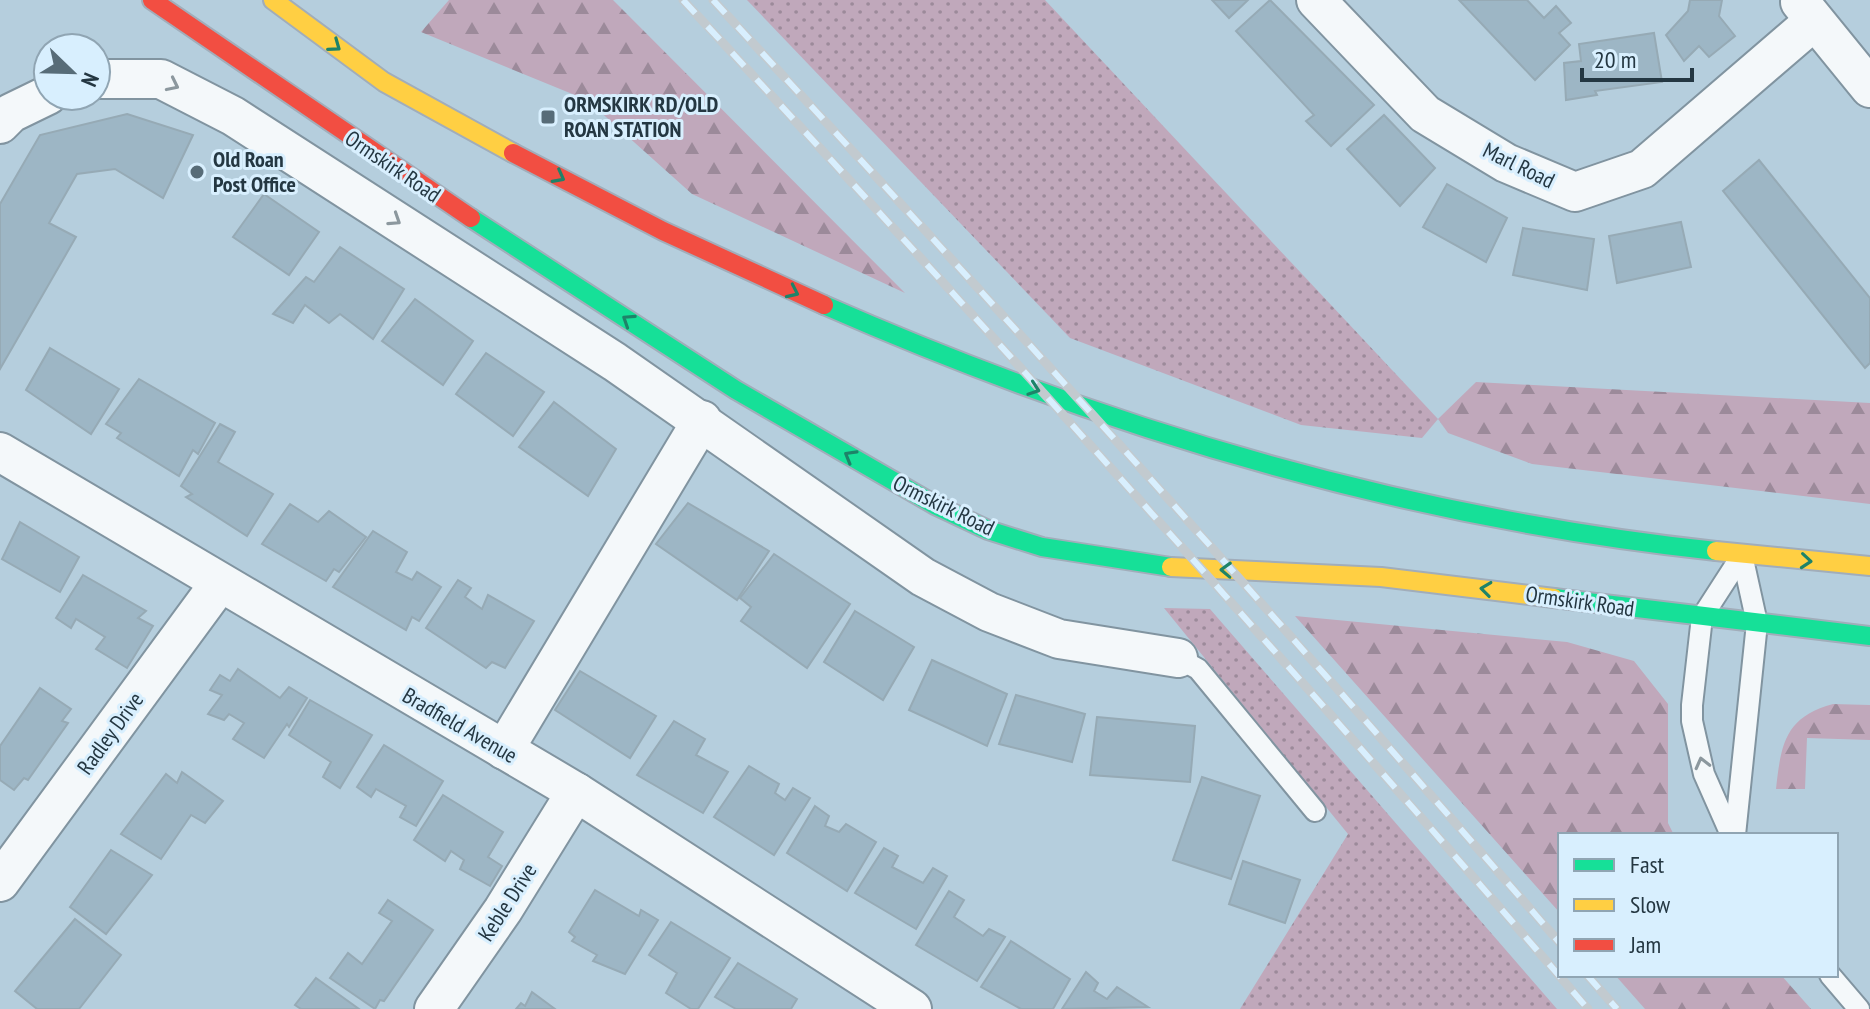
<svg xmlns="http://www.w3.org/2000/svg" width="1870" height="1009" font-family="'PT Sans Narrow',sans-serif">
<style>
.grass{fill:url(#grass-dots)}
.forest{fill:url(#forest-firs)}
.building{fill:#9db6c5;stroke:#96aab5;stroke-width:2}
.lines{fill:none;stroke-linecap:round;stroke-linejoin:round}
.lane-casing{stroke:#8194a0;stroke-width:24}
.street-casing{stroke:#8194a0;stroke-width:42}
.fast-casing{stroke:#a1adba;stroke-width:22}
.slow-casing{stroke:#a1adba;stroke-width:22}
.jam-casing{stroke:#a1adba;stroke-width:22}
.lane{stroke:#f4f8fa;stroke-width:20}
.street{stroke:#f4f8fa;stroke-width:38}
.fast{stroke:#16e098;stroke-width:18}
.slow{stroke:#ffcf43;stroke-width:18}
.jam{stroke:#f24e42;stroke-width:18}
.rail-casing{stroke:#c2cacf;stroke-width:9}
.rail{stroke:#d8effe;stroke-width:6;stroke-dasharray:18;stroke-linecap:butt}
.oneway{stroke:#1e8369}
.oneway2{stroke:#8c989e}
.poi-dot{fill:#576c78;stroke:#d8effe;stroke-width:3}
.labels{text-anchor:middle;stroke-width:6;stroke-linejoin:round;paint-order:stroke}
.poi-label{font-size:22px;font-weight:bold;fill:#243742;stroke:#d8effe;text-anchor:start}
.street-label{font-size:22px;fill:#243742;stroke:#d8effe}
</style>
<defs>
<pattern id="grass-dots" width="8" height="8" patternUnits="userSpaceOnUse" patternTransform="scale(2)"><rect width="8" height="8" fill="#c0a8bb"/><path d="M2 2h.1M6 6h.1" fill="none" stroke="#9c8a9a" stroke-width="1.8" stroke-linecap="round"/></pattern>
<pattern id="forest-firs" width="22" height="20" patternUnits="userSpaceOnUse" patternTransform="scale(2)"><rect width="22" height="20" fill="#c0a8bb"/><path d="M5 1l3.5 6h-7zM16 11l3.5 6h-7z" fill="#9c8a9a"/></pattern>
</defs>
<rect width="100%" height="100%" fill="#b5cedd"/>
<g class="grass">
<polygon points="747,0 1045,0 1438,419 1422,438 1301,425 1070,338"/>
<polygon points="1164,608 1210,609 1557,1009 1240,1009 1348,834"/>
</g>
<g class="forest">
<polygon points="449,0 613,0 905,293 692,194 587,100 421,32"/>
<polygon points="1476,382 1870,403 1870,504 1532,464 1448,433 1438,419"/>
<polygon points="1295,616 1567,642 1634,661 1668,704 1668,823 1674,835 1560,835 1560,913"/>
<path d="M1833 704 1870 705V740L1807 738 1805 789H1776C1781 744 1785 717 1833 704Z"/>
<polygon points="1615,975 1781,975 1811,1009 1645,1009"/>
</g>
<g class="building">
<polygon points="1212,0 1248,0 1229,18"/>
<polygon points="1270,0 1374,105 1331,146 1306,121 1314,115 1236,31"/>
<polygon points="1459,0 1527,0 1544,18 1556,6 1571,23 1559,33 1570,45 1535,80"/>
<polygon points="1690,0 1722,0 1719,16 1735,36 1709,57 1699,46 1684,61 1666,35 1688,11"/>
<polygon points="1654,33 1662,82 1595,91 1597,95 1566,100 1564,63 1581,61 1579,44"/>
<polygon points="127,114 193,135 163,198 115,169 77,174 49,223 76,237 0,369 0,204 40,135"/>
<polygon points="1384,115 1435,168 1400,206 1347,149"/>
<polygon points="1759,160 1870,298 1870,363 1865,368 1723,191"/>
<polygon points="1447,184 1507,218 1486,262 1423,227"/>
<polygon points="264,194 319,232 289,275 233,237"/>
<polygon points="1681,222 1691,267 1617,283 1609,236"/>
<polygon points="1523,228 1594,239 1587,290 1513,275"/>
<polygon points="340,247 404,289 373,339 340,314 329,323 305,305 293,323 273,314 306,277 314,282"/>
<polygon points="415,299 473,341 443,385 382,341"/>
<polygon points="50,348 119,389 91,434 26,390"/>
<polygon points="486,353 544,392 513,436 456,394"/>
<polygon points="139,379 215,423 198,454 193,450 179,476 117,438 121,433 106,424"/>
<polygon points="554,402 616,449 588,496 519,447"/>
<polygon points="220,424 235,432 218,462 273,494 247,536 186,497 192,494 181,486"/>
<polygon points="688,503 769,551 737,600 656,544"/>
<polygon points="290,504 318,522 329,511 366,537 339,572 334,569 326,581 262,544"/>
<polygon points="20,522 79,557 60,592 2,559"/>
<polygon points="373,531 407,552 396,572 412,580 417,572 441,587 419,621 412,617 406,630 333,587"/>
<polygon points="774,554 850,604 807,668 741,621 751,607 740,598"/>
<polygon points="83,575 146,611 138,618 153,626 127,668 96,649 105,637 76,619 71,628 56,618"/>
<polygon points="458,580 471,588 465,597 482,609 488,595 534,621 505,668 492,662 486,668 426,628"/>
<polygon points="855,611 914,647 883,700 824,662"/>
<polygon points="932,660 1007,694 987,746 909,710"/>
<polygon points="238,669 280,698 289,687 307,698 289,727 287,724 264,758 233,739 244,723 229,714 224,720 208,714 222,695 210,690 220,675 230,681"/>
<polygon points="580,671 656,716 630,758 555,710"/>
<polygon points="40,688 71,709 62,721 68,723 28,780 24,778 14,790 0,780 0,746"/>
<polygon points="1016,695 1085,714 1072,762 999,744"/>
<polygon points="310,700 372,735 340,788 323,777 331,762 289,735"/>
<polygon points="1097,717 1195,726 1190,782 1090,775"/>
<polygon points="674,721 705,739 696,755 728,772 703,813 637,775"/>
<polygon points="384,745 443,781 416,826 400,817 406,806 376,789 371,797 357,787"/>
<polygon points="749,766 779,784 775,793 785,800 793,788 810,798 774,855 714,817"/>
<polygon points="182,772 223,801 205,823 191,815 161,859 121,834 166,774 177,783"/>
<polygon points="1202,777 1260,796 1231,879 1173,860"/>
<polygon points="443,795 503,832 488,857 502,866 490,886 460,869 464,860 451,851 445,861 414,840"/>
<polygon points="815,806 829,816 825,826 839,832 846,824 876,842 847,891 787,853"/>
<polygon points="884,848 898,856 892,867 923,883 933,868 947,876 916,929 855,893"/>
<polygon points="111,850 152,875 106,934 70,907"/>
<polygon points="1243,861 1300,880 1285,923 1229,904"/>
<polygon points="595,890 639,916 641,910 658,920 625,974 593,961 597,955 572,941 575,937 569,932"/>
<polygon points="949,891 964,900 954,917 983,936 989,929 1005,937 977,981 916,945"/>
<polygon points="388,900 433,930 384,1001 380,1000 375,1009 330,978 348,953 362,964 392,921 379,913"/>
<polygon points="75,919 121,955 79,1009 37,1009 15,991"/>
<polygon points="671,922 730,958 698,1009 691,1009 666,993 677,973 649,955"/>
<polygon points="1011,941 1070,979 1053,1009 1021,1009 981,987"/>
<polygon points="738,963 797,999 791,1009 736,1009 715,997"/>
<polygon points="1086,972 1098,983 1094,991 1107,999 1117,987 1148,1007 1062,1009"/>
<polygon points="316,978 359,1009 301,1009 295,1005"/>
<polygon points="532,992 555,1009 516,1009 521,1003 525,1006"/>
</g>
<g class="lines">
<defs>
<g id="lane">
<polyline points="1178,658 1198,669 1315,811"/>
<polyline points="1731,835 1704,774 1692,721 1692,705 1702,617 1742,555"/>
<polyline points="1735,835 1757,623 1742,555"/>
<polyline points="1830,975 1859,1009"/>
</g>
<g id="street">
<polyline points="1316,0 1425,114 1506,163 1575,192 1642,169 1814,21"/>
<polyline points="1800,2 1870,88"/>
<polyline points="96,79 161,79 233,116 615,362 923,577 989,612 1059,639 1178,658"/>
<polyline points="0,124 11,113 48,95"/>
<polyline points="0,452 576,792 912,1009"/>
<polyline points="504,750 702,420"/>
<polyline points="0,882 219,584"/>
<polyline points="434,1009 503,910 576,792"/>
</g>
<g id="fast">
<polyline points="471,218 736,390 935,505 988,530 1042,547 1171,567"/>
<path d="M824 305C1109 430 1407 518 1716 551"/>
<polyline points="1554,598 1870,636"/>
</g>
<g id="slow">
<polyline points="273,0 384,82 513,153"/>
<polyline points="1716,551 1870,566"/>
<polyline points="1171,567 1381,577 1554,598"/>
</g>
<g id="jam">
<polyline points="152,0 471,218"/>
<polyline points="513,153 663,231 824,305"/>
</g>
</defs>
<use href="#lane" class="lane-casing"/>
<use href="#street" class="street-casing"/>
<use href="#fast" class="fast-casing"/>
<use href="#slow" class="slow-casing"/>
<use href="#jam" class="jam-casing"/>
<use href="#lane" class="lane"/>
<use href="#street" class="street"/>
<use href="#fast" class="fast"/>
<use href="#slow" class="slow"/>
<use href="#jam" class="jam"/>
<defs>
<g id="rail">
<path d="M683 0C991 331 1292 667 1588 1009"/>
<path d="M713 0C1001 310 1283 624 1560 943"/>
<polyline points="1587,975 1617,1009"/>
</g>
</defs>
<use href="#rail" class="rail-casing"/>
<use href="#rail" class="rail"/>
</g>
<defs><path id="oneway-chevron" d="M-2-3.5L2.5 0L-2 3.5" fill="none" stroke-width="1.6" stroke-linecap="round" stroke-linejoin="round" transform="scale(2)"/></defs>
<g class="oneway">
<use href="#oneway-chevron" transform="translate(335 46) rotate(36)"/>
<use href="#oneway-chevron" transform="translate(559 177) rotate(28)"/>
<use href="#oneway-chevron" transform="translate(793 292) rotate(25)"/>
<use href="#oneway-chevron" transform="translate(628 320) rotate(-147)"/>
<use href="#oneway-chevron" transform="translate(1034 389) rotate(19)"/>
<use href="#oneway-chevron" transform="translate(850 456) rotate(-150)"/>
<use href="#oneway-chevron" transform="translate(1806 561) rotate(5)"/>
<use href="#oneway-chevron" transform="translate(1226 570) rotate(-178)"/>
<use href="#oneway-chevron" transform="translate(1486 589) rotate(-173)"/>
</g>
<g class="oneway2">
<use href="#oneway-chevron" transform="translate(173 85) rotate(26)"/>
<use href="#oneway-chevron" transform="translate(395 220) rotate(33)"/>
<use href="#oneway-chevron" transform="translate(1702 763) rotate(-104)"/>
</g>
<g class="poi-dot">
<rect x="540" y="109" width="16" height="16" rx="4"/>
<circle cx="197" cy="172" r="8"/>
</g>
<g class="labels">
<g class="poi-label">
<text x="564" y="112">ORMSKIRK RD/OLD<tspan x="564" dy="25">ROAN STATION</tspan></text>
<text x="213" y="167">Old Roan<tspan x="213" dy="25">Post Office</tspan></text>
</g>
<g class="street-label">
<text transform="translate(1519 165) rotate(26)" y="8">Marl Road</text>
<text transform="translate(393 166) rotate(34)" y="8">Ormskirk Road</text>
<text transform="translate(944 505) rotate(26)" y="8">Ormskirk Road</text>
<text transform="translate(1580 601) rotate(8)" y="8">Ormskirk Road</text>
<text transform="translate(460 725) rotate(30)" y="8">Bradfield Avenue</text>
<text transform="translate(110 733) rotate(-54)" y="8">Radley Drive</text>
<text transform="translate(507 902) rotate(-57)" y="8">Keble Drive</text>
</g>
</g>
<rect x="1558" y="833" width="280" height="144" fill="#d8effe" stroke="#90a5b3" stroke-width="2"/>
<rect x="1574" y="859" width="40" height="12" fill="#16e098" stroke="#90a5b3" stroke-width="2"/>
<text x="1630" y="873" font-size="24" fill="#243742">Fast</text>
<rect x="1574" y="899" width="40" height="12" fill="#ffcf43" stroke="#90a5b3" stroke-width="2"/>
<text x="1630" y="913" font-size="24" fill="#243742">Slow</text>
<rect x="1574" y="939" width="40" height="12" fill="#f24e42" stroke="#90a5b3" stroke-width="2"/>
<text x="1630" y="953" font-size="24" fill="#243742">Jam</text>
<g transform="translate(72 72) rotate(113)"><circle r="38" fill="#d8effe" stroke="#90a5b3" stroke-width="2"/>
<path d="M0-6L14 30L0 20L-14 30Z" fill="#576c78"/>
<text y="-12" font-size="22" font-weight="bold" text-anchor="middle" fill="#243742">N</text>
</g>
<path d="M1582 68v12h110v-12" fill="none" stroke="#243742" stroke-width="4"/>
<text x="1594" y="68" font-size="24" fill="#243742" stroke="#d8effe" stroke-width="6" paint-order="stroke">20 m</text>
</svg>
